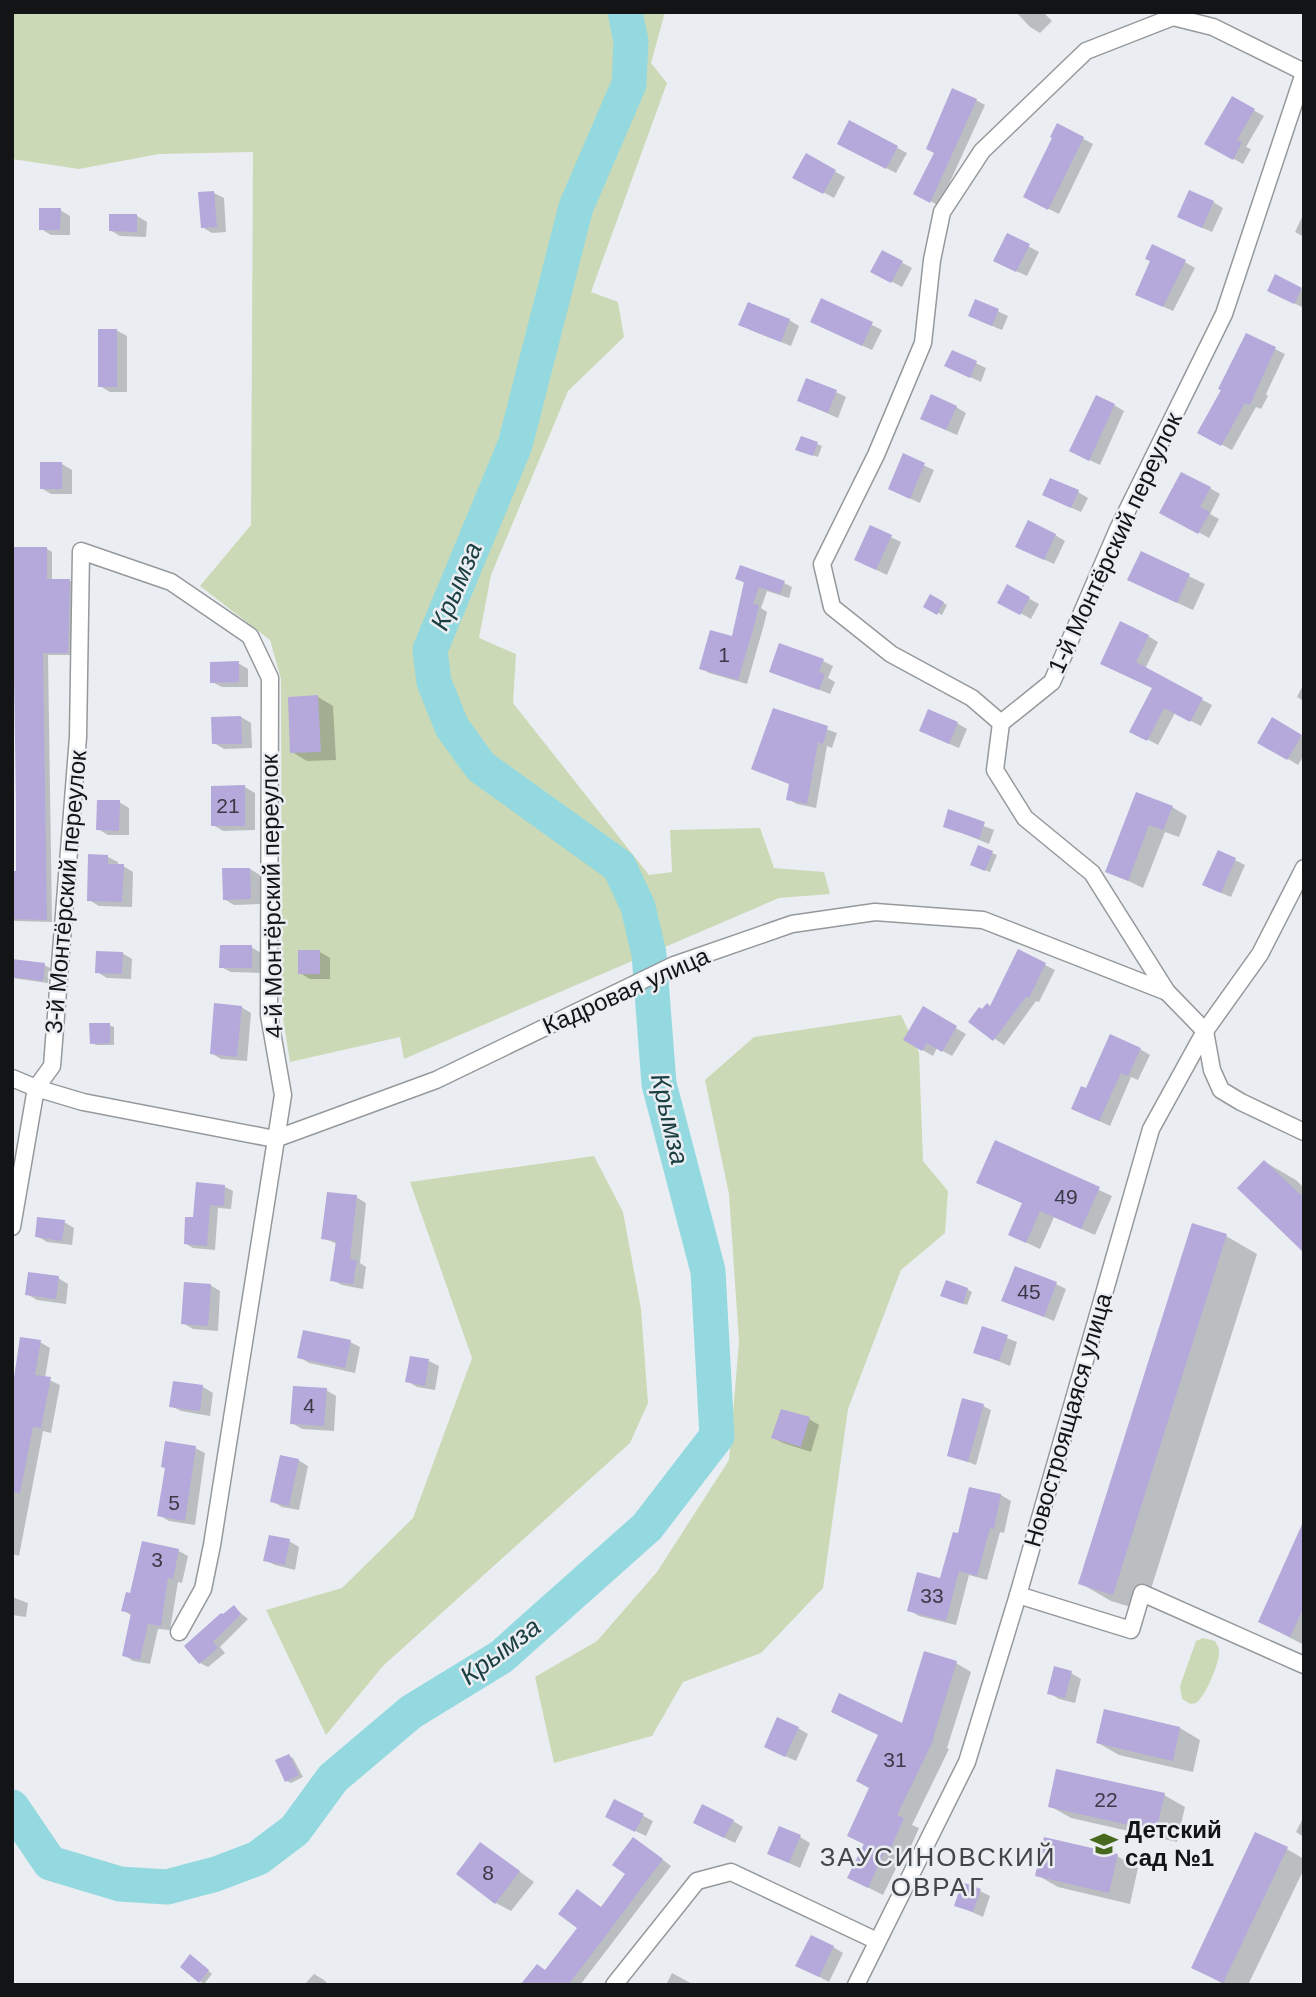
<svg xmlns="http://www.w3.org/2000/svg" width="1316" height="1997" font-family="Helvetica,sans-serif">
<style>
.green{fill:#ccd9b6}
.shadow{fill:#0003}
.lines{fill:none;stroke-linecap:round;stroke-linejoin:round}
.river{stroke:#93d9df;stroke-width:35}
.building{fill:#b4a9da}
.minor-casing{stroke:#95999c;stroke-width:19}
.minor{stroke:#fff;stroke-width:16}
.labels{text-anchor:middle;stroke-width:5;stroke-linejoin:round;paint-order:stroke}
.number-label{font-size:21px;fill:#3a3946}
.street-label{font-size:24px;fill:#121415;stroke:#eaeef2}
.poi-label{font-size:24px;font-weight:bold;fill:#121415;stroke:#eaeef2;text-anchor:start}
.water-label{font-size:26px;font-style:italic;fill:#1b3e41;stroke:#eaeef2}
.neighbourhood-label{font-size:26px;letter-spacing:2px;fill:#434649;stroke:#eaeef2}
</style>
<rect width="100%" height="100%" fill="#eaeef2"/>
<g class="green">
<polygon points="12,12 665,12 651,63 667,83 591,292 618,302 624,337 568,391 491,575 479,638 516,654 513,703 649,875 672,872 670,830 760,828 774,868 824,872 830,894 779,898 404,1059 400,1037 290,1062 282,1012 281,679 270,640 200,586 251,525 253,152 159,154 79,169 12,159"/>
<polygon points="901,1015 919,1052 923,1161 948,1191 945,1233 901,1270 848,1409 823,1588 761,1653 683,1682 652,1736 554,1763 535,1677 597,1641 657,1572 729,1460 739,1342 729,1194 705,1080 754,1037"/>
<polygon points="594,1156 623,1212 641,1309 648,1403 630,1443 383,1666 326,1735 266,1610 342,1588 413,1518 472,1358 410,1182"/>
<path d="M1203 1638 1215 1641C1217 1645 1219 1647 1219 1651 1220 1663 1205 1697 1196 1703L1190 1704 1182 1699 1180 1686 1196 1641Z"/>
</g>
<g class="shadow">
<polygon points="1016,12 1043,12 1052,21 1040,33 1030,27"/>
<polygon points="1233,99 1264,116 1246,147 1251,149 1243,164 1207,144"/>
<polygon points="976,100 985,105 939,206 916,193"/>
<polygon points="850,123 907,153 896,173 849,149"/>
<polygon points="1058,125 1093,144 1059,214 1035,202"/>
<polygon points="806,156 845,177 834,198 795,177"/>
<polygon points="214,193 224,198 226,232 212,233 202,227"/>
<polygon points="1213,202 1223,208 1212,232 1189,222"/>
<polygon points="60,210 70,216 70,235 51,235 41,229"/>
<polygon points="1304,213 1304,237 1295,232"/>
<polygon points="137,216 147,222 146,237 120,236 110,230"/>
<polygon points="1008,235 1039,252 1027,276 1005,266"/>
<polygon points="882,252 912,268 902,287 872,271"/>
<polygon points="1185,262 1195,268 1173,311 1147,299"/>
<polygon points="1276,277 1304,291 1304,308 1279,296"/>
<polygon points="822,300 882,330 872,350 822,327"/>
<polygon points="976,301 1008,316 1002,330 980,321"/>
<polygon points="789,320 799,326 791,346 750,330"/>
<polygon points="116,330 127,336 127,392 110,392 100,386"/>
<polygon points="1275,349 1285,354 1266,394 1268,396 1261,409 1256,407 1232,450 1200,433"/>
<polygon points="953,352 986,368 981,382 957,371"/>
<polygon points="836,392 846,397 838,418 799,401"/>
<polygon points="1114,405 1124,411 1100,465 1081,456"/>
<polygon points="956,407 966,413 957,435 932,424"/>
<polygon points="802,438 822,446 818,457 802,451"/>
<polygon points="904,456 934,470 920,503 900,494"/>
<polygon points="62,464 72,470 72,494 51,494 41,488"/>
<polygon points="1210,488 1220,494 1210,514 1219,519 1209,538 1162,512"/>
<polygon points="1078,492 1088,498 1081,512 1054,500"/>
<polygon points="870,527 901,542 887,575 866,565"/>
<polygon points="1055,535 1065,541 1054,564 1028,552"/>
<polygon points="47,549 52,552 52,581 70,581 75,584 73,655 48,655 52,922 15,921 12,920 12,873 17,873 17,641 12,641 12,580"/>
<polygon points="1141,553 1205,584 1193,610 1145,588"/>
<polygon points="737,579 784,583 792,587 789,598 767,591 761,608 767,612 763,628 747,684 709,673 701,668 734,638 745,583"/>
<polygon points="1008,587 1039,604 1031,619 1000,602"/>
<polygon points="931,596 947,605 942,615 925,606"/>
<polygon points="1148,636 1158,642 1145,669 1212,705 1201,726 1175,713 1158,745 1132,731 1154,688 1112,669"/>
<polygon points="823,661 833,666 828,678 835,682 830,694 771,671"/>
<polygon points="238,663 248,669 248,687 222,687 212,682"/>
<polygon points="1304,683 1304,701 1297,697"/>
<polygon points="318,697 333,706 336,760 307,761 292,752"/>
<polygon points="774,710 837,733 832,748 827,746 816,808 797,804 788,799 791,784"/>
<polygon points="241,717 251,723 252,748 224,749 214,743"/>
<polygon points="1273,720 1304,738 1304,755 1298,765 1260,742"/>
<polygon points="957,723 967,729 959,748 931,736"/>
<polygon points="245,787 255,793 255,830 223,831 213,825"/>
<polygon points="1137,794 1172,807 1187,816 1179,837 1165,832 1143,888 1107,871"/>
<polygon points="119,802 129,808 129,835 108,835 98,829"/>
<polygon points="949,812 994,830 989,844 945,826"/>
<polygon points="979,847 997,855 990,872 977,867"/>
<polygon points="108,857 118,862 118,866 123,866 133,872 132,907 99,906 89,900"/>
<polygon points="1235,860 1245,865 1231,897 1214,890"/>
<polygon points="250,869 260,875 261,904 234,905 224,899"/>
<polygon points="251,947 261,953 261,973 231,972 221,967"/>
<polygon points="320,952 330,958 330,979 310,979 300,973"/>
<polygon points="122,953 132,959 131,979 107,978 97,972"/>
<polygon points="12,961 44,965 50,968 48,983 12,978"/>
<polygon points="1045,965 1055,970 1039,1002 1036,1001 1004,1045 970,1022"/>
<polygon points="241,1007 251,1013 247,1061 221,1059 211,1053"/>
<polygon points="923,1009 966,1034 952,1056 937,1048 933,1056 905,1040"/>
<polygon points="109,1025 114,1027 114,1045 96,1045 92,1043"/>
<polygon points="1140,1049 1150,1055 1138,1080 1131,1077 1110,1126 1083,1114 1087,1090"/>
<polygon points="995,1142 1112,1196 1095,1235 1054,1217 1040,1249 1010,1235 1024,1204 978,1182"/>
<polygon points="1265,1162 1296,1180 1304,1188 1304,1251"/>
<polygon points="225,1187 233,1191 231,1209 218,1208 215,1250 193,1248 185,1243 195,1219"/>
<polygon points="356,1197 366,1203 360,1263 366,1267 363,1289 342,1285 332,1280 337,1244 323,1238"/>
<polygon points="64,1222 74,1228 72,1245 47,1242 37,1236"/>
<polygon points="1193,1225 1226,1236 1257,1254 1144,1611 1111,1601 1080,1583"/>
<polygon points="58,1278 68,1284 66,1304 37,1300 27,1294"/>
<polygon points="1056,1284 1066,1289 1054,1321 1003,1300"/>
<polygon points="210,1285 220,1291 218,1331 193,1329 183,1323"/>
<polygon points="967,1289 972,1292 967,1305 947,1298"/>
<polygon points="983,1329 1017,1342 1010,1366 975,1352"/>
<polygon points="40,1342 50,1348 45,1378 60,1385 51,1433 43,1431 19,1556 12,1554 12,1397"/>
<polygon points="350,1342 360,1347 355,1373 309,1363 299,1357"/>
<polygon points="429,1361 439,1366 435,1390 417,1387 407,1381"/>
<polygon points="174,1383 203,1387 213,1393 210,1416 181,1411 171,1406"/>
<polygon points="326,1390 336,1396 334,1431 302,1429 292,1423"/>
<polygon points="983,1406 991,1410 976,1465 949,1455"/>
<polygon points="809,1419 819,1425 811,1452 783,1443 773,1438"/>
<polygon points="195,1448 205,1453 195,1525 169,1521 159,1515 167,1468"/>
<polygon points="298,1460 308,1466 299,1510 282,1507 272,1501"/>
<polygon points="970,1489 1001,1495 1011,1501 1004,1533 1000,1532 987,1580 969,1575 956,1625 919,1616 909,1610 942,1580 960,1536"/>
<polygon points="1304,1524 1304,1645 1260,1622"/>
<polygon points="289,1541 299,1547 295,1570 275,1565 265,1560"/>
<polygon points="179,1551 188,1556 182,1583 178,1582 170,1630 158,1629 150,1664 133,1661 124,1655 132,1616 123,1610 132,1595"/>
<polygon points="12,1597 28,1603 26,1617 12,1615"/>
<polygon points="234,1608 248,1619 220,1647 225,1653 208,1667 200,1663 224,1616"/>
<polygon points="956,1663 971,1672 947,1748 949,1749 912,1825 919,1828 904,1862 900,1860 883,1895 865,1886 865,1845 849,1836 903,1725"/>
<polygon points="1071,1673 1081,1679 1075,1703 1059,1699 1049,1693"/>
<polygon points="798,1728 808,1734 796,1761 776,1752"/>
<polygon points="1180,1728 1200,1740 1193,1772 1119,1755 1098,1743"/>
<polygon points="289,1756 293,1758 303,1777 291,1783 287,1781"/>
<polygon points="1164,1795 1185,1807 1177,1842 1071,1818 1050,1806"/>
<polygon points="615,1801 653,1821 646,1836 617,1822"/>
<polygon points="1304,1816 1304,1837 1296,1832"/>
<polygon points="733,1821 743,1827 735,1843 705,1828"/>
<polygon points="800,1837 810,1843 800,1868 769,1854"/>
<polygon points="481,1844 534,1882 511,1911 496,1903"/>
<polygon points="643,1845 671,1866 580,1985 523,1985 546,1971 602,1908 627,1874"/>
<polygon points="1287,1849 1304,1859 1304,1869 1248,1985 1225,1985 1193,1967"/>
<polygon points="1117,1856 1138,1868 1130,1904 1058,1887 1037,1875"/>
<polygon points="980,1891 990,1896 983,1917 956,1905"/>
<polygon points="833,1947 843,1953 829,1982 808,1971"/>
<polygon points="195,1959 212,1974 204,1984 200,1981"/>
<polygon points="672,1973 694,1985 666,1985"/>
<polygon points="314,1974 324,1980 329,1985 304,1985"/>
</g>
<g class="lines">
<polyline class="river" points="12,1807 50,1863 120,1884 167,1887 216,1874 258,1858 295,1830 333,1778 411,1712 501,1657 647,1527 717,1436 708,1271 659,1084 649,954 638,907 619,866 481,767 452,727 434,682 430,650 515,445 576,207 629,84 631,41 625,12"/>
</g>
<g class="building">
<polygon points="952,88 977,99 930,203 913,194 934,153 926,149"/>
<polygon points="1232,96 1255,109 1237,140 1242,142 1233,160 1204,144"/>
<polygon points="849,120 898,146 886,169 837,144"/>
<polygon points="1057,123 1084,137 1048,210 1023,197 1052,138 1050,137"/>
<polygon points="806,153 836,170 823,194 792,178"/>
<polygon points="1189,190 1214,201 1202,228 1177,217"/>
<polygon points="214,191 217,227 201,228 198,192"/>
<polygon points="39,208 61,208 60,230 39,230"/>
<polygon points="109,214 137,214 137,232 109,231"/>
<polygon points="1007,233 1030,244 1016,272 993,261"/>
<polygon points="1152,244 1186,260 1163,307 1135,295 1150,261 1145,259"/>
<polygon points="882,250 903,261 891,283 870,272"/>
<polygon points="1275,274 1302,288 1294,304 1267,291"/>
<polygon points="821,298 873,322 862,346 810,322"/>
<polygon points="975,299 999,309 992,326 968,316"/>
<polygon points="748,302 790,319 781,342 738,325"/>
<rect x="98" y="329" width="19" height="58"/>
<polygon points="1246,333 1276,347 1250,405 1245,403 1221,446 1197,433 1221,390 1218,389"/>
<polygon points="952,350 977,361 970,378 944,366"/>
<polygon points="806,378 837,390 828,413 797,401"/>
<polygon points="931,394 957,406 946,430 920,419"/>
<polygon points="1096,395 1115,404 1089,461 1069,451"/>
<polygon points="801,436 818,442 813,456 795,450"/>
<polygon points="903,453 925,463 910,499 888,489"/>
<rect x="40" y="462" width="22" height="27"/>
<polygon points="1181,472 1211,487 1200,507 1210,512 1198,534 1159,513"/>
<polygon points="1050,478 1079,490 1071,508 1042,495"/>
<polygon points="1028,520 1056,534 1044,560 1015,547"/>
<polygon points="870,525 892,535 876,570 854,560"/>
<polygon points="12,547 47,547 47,579 70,579 68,653 43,653 47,920 12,919 12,871 16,871 16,804"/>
<polygon points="1141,551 1190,574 1177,603 1127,580"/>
<polygon points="740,565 785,581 780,594 759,587 753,604 759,605 755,623 738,680 699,669 710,630 732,636 744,582 735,579"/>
<polygon points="1007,584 1030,597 1020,615 997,603"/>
<polygon points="930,594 944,602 937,615 923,607"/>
<polygon points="1120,621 1149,635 1136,662 1203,698 1190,722 1164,708 1147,741 1129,732 1152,688 1100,664"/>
<polygon points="779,643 824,659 819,672 825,674 819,690 769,672"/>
<polygon points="239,661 239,682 210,683 210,662"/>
<polygon points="318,695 321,752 290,753 288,697"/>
<polygon points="773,708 828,726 823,744 818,742 807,804 786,800 789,784 751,769"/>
<polygon points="928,709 958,722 949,744 919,731"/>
<polygon points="241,716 242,744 212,744 211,717"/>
<polygon points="1272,717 1302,735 1287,760 1257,743"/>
<polygon points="245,785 245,826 211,826 211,786"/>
<polygon points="1136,792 1173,806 1163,830 1149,825 1128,881 1105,872"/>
<polygon points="97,800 120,800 119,831 96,830"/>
<polygon points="948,809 985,822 979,839 943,827"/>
<polygon points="978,845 993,851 985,871 970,865"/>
<polygon points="1218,850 1236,858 1221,893 1202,885"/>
<polygon points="88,854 108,855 108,864 124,864 122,902 87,901"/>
<polygon points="222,868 250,868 251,899 223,900"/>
<polygon points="220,945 252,945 252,968 219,968"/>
<polygon points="1018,949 1046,963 1029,998 1026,997 993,1041 968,1022 979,1007 982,1009 987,1003 990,1006"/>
<rect x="298" y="950" width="22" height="24"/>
<polygon points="96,951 123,952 122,974 95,973"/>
<polygon points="12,959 45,963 43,981 12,977"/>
<polygon points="214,1003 242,1006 237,1057 210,1054"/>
<polygon points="923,1006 957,1026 942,1052 927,1043 922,1051 903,1040"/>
<polygon points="89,1023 110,1023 110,1043 90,1044"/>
<polygon points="1110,1034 1141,1048 1128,1076 1121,1073 1099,1121 1071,1109 1081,1086 1086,1088"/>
<polygon points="995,1140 1100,1187 1081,1229 1040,1211 1026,1243 1008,1235 1022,1203 976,1183"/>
<polygon points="1264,1160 1304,1198 1304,1253 1237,1188"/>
<polygon points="196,1182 225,1185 224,1206 210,1205 207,1246 184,1244 185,1217 193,1217"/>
<polygon points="327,1192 357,1195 350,1259 357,1260 353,1284 330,1281 336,1241 321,1239"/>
<polygon points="37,1217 65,1220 62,1241 35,1237"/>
<polygon points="1192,1223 1227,1234 1113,1595 1078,1584"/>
<polygon points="1015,1266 1057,1282 1044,1317 1001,1301"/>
<polygon points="28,1272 59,1276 56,1299 25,1295"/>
<polygon points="946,1280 968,1288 963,1304 940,1296"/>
<polygon points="184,1282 211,1284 208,1326 181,1324"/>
<polygon points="982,1326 1008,1335 999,1361 973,1353"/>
<polygon points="303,1330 351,1340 345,1368 297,1358"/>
<polygon points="20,1337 41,1340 35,1375 51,1377 41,1428 33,1427 20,1493 12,1492 12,1391"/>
<polygon points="410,1356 429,1359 425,1386 405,1382"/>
<polygon points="173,1381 203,1385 200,1411 169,1407"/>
<polygon points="293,1386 327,1388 324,1426 290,1424"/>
<polygon points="962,1398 984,1404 968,1462 947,1456"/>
<polygon points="781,1409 810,1417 801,1447 771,1438"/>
<polygon points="165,1441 196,1446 185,1521 157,1516 165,1468 161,1467"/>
<polygon points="280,1455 299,1459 289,1506 270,1502"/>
<polygon points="969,1487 1001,1494 994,1529 990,1528 977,1576 959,1571 946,1621 907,1611 917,1572 940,1578 953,1532 958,1533"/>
<polygon points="1304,1520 1304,1607 1290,1637 1258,1622"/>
<polygon points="269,1535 290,1539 285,1565 263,1561"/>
<polygon points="142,1541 179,1549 173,1579 168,1578 161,1626 148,1624 140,1660 122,1656 131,1613 121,1611 126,1592 130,1593"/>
<polygon points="234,1605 241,1614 213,1642 218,1648 199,1664 184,1646 221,1613 223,1614"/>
<polygon points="924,1651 957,1661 933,1738 934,1739 897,1815 904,1818 888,1855 884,1853 868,1888 847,1878 864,1844 847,1836 869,1788 856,1781 878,1735 831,1712 839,1693 902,1723"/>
<polygon points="1054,1666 1072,1671 1065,1698 1047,1694"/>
<polygon points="1104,1709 1180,1727 1173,1761 1096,1743"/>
<polygon points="777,1717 799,1727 785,1757 764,1747"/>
<polygon points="289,1754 299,1775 285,1782 275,1760"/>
<polygon points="1056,1769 1165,1793 1156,1831 1048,1807"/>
<polygon points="614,1799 644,1814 635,1832 605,1817"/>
<polygon points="702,1804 734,1820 724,1838 693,1823"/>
<polygon points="779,1826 801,1835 789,1863 767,1854"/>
<polygon points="1255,1832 1288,1847 1223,1983 1191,1968"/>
<polygon points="633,1837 663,1859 604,1938 568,1985 520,1985 537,1964 545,1970 577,1928 558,1914 577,1889 601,1907 625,1874 612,1865"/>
<polygon points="1044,1837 1118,1854 1109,1893 1035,1876"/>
<polygon points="480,1842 520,1871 495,1904 456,1874"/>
<polygon points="962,1882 981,1889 973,1912 954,1906"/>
<polygon points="811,1935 834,1946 819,1977 795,1966"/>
<polygon points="190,1954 209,1970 199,1983 180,1967"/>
</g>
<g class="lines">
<defs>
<g id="minor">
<polyline points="1001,723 972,698 891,654 832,607 822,564 876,455 923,343 932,260 942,212 982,151 1086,51 1173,17 1213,27 1304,72"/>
<polyline points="1167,992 1092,873 1025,818 995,770 1001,723 1052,682 1118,529 1224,314 1304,73"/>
<polyline points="12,1078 36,1088 83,1102 275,1139 436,1080 674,965 792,924 875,912 983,920 1167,992 1205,1031 1212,1070 1221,1090 1241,1102 1304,1132"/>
<polyline points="12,1227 36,1088 52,1066 78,737 81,551 171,582 250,636 270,678 269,1015 283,1095 212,1545 203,1589 179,1632"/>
<polyline points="1018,1595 1131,1630 1142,1593 1304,1665"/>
<polyline points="614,1985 697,1881 731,1872 877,1941"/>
<polyline points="856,1985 967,1762 1018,1595 1151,1129 1205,1031 1260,954 1304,868"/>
</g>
</defs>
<use href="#minor" class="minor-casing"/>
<use href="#minor" class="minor"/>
</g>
<defs>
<symbol id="school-bare" viewBox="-9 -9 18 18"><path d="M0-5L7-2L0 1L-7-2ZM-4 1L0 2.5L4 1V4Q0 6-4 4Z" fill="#47681f" stroke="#eaeef2" stroke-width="2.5" paint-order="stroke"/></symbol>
</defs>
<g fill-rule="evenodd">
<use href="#school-bare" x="1085" y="1825" width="38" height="38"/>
</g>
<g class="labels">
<g class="number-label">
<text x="724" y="662">1</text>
<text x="228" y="813">21</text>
<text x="1066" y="1204">49</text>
<text x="1029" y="1299">45</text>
<text x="309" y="1413">4</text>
<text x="174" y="1510">5</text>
<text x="157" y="1567">3</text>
<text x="932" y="1603">33</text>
<text x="895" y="1767">31</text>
<text x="1106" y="1807">22</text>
<text x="488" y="1880">8</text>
</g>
<g class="street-label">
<text transform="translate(1115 543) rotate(-65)" y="8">1-й Монтёрский переулок</text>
<text transform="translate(66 892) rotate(-85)" y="8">3-й Монтёрский переулок</text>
<text transform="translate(272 896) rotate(-91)" y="8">4-й Монтёрский переулок</text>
<text transform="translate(626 991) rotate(-24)" y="8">Кадровая улица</text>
<text transform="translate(1068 1420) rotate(-74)" y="8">Новостроящаяся улица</text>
</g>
<g class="poi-label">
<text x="1125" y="1838">Детский<tspan x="1125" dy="28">сад №1</tspan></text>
</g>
<g class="water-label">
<text transform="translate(456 586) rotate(-67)" y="9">Крымза</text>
<text transform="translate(670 1119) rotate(77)" y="9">Крымза</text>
<text transform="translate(500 1651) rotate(-37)" y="9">Крымза</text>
</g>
<g class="neighbourhood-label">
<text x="938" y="1866">ЗАУСИНОВСКИЙ<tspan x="938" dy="30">ОВРАГ</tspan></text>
</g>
</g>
<rect width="1316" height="1997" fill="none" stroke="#121415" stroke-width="28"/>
</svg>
